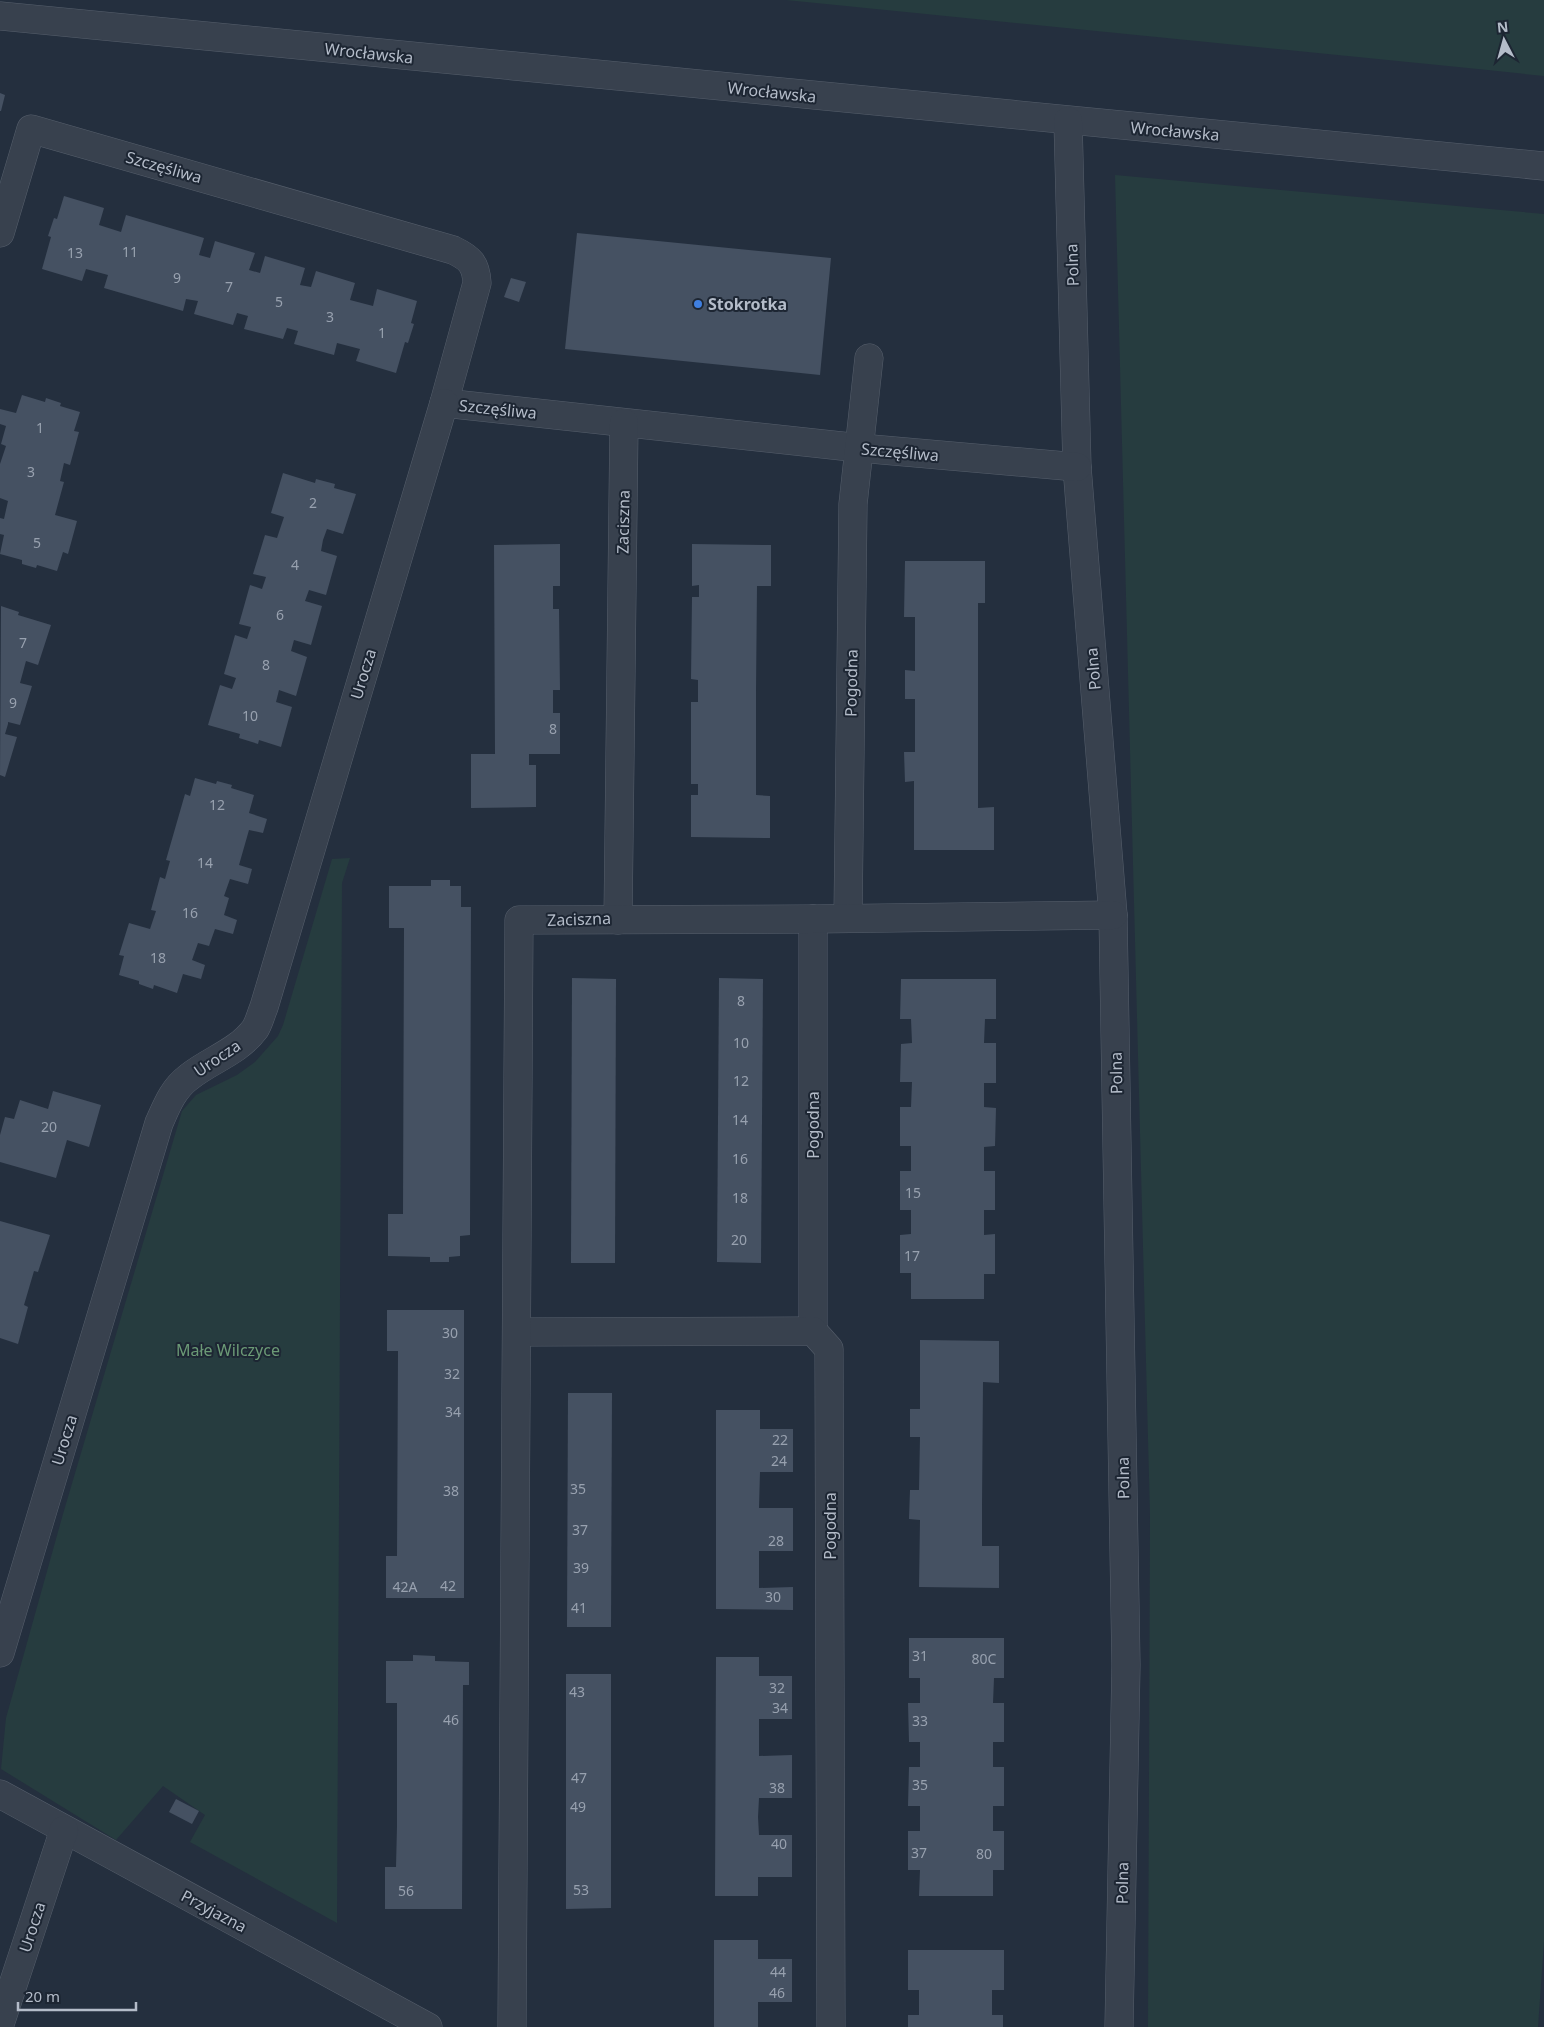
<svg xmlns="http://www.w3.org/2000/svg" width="1544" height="2027" font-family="'Noto Sans',sans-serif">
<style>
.green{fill:#263c3f}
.building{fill:#455162}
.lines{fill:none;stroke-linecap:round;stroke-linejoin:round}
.minor-casing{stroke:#565f6c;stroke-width:29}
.minor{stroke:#38414e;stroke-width:28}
.shop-dot{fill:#3f7fe0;stroke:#1d2633;stroke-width:2}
.labels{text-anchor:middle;stroke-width:4;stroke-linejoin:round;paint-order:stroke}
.number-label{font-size:14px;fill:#98a1af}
.street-label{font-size:16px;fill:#b4bcc9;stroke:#1d2633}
.poi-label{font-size:16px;font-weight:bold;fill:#b4bcc9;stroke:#1d2633;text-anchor:start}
.park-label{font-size:16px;fill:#6b9a76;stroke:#1d2633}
</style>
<rect width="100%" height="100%" fill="#242f3e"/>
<g class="green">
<polygon points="786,0 1544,0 1544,76 1478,69"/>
<polygon points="1115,175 1544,214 1544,1942 1538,2027 1148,2027 1150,1515"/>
<polygon points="350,858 342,883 337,1923 190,1842 205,1815 163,1786 116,1840 1,1769 6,1718 63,1514 182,1111 196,1095 237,1075 255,1062 278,1036 283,1025 332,859"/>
</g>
<g class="building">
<polygon points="0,93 5,95 1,111 0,111"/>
<polygon points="64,196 104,208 99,225 121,232 126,215 204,238 199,255 210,258 215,241 255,253 249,270 260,273 265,256 305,268 300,285 311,287 316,271 355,283 350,300 373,306 377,289 417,301 411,323 414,324 408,343 405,342 396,373 356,361 360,349 337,343 334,355 294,344 298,331 287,328 283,339 244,329 248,316 237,313 233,325 194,314 198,301 186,299 183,311 104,288 108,275 86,269 82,281 42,269 51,237 48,236 54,218 57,219"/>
<polygon points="577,233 831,258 820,375 565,349"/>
<polygon points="511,278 526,282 519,302 504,297"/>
<polygon points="22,395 45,402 46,398 61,403 60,406 80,412 74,431 79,432 70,465 64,463 60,481 64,482 55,515 77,521 68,554 63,552 57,571 37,565 36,568 22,564 22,560 0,554 4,535 0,534 0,518 4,519 8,501 0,498 0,464 6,446 1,444 6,426 0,424 0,409 16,413"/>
<polygon points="283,473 315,483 316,479 335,484 334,488 356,494 343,534 327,529 323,540 321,551 337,556 326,595 309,590 305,601 322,606 311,645 294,640 291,651 307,657 296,696 279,690 276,702 292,707 281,747 259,740 258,744 239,738 240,734 208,725 220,685 232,689 236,678 224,674 235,635 247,639 251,627 239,624 250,585 262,589 266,577 253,574 265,535 277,538 284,517 271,513"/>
<polygon points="560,544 560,586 553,586 553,609 559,609 560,690 553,690 553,713 560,713 560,754 529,754 529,765 536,765 536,807 471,808 471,754 495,754 494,545"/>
<polygon points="692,544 771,545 771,586 757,586 756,691 756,795 770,796 770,838 691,837 691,795 698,795 698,784 691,784 691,702 698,702 698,680 691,679 692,597 699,597 699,585 692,586"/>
<polygon points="905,561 985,561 985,603 978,603 978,808 994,807 994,850 914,850 914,781 905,782 904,752 915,752 915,699 905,699 905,670 915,671 915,617 904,617"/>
<polygon points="1,606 19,612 18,615 51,625 38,665 26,661 20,683 32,686 20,725 8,722 8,724 5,734 17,737 5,777 0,775"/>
<polygon points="195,778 216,784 217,781 232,785 231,788 254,795 249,813 267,819 263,833 249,830 239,865 252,869 248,884 230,879 224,896 229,898 224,915 237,920 233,934 215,929 209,946 198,943 192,960 205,965 201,979 183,974 177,993 154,985 153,989 139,984 139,981 119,975 124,956 119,955 129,923 150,929 156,911 151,910 160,877 165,879 170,861 166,860 185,794 190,796"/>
<polygon points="431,880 450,880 450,886 461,886 461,907 471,907 470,1235 460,1236 460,1256 449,1257 449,1262 430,1262 430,1257 388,1256 388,1214 403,1214 404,928 389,928 389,886 431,886"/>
<polygon points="572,978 616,979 615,1263 571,1263"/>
<polygon points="719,978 763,979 761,1263 717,1262"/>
<polygon points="901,979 996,979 996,1019 985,1019 984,1043 996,1043 996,1083 984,1083 984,1107 996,1108 995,1146 984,1147 984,1171 995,1171 995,1210 984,1210 984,1235 995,1234 995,1274 984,1274 984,1299 911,1299 911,1273 900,1273 900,1235 911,1234 911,1210 900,1210 900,1171 911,1171 911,1146 900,1146 900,1107 911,1107 912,1082 900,1082 901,1044 912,1043 911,1019 900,1019"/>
<polygon points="53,1091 101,1105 89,1147 67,1140 56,1178 0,1162 0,1135 5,1117 14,1119 20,1100 48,1109"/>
<polygon points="0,1221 50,1235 38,1272 34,1271 24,1305 28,1307 18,1344 0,1338"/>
<polygon points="387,1310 464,1310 464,1598 386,1598 386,1556 397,1556 398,1351 387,1351"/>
<polygon points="920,1340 999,1341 999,1383 983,1382 982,1505 982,1546 999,1546 999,1588 919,1587 920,1520 909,1519 910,1490 919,1490 920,1437 910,1437 910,1409 920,1409"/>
<polygon points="568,1393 612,1393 611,1627 567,1627"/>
<polygon points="716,1410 760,1410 760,1429 793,1429 793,1472 760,1472 759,1508 793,1508 793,1551 759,1551 759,1588 793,1587 793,1610 716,1609"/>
<polygon points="909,1638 1004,1638 1004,1678 994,1678 993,1703 1004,1703 1004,1742 993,1742 993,1767 1004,1767 1004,1806 993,1806 993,1831 1004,1831 1004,1870 993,1870 993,1896 919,1896 920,1870 908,1870 908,1831 920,1831 920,1806 908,1806 909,1767 920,1767 920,1742 909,1742 908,1703 920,1703 920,1678 909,1678"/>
<polygon points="413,1655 435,1656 435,1661 469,1662 469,1685 463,1685 462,1909 385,1909 385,1867 396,1867 397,1826 397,1703 386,1703 386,1661 413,1661"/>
<polygon points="716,1657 759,1657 759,1676 792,1676 792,1719 759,1719 759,1756 792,1755 792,1798 759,1798 758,1817 759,1835 792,1835 792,1877 758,1877 758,1896 715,1896"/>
<polygon points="566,1674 611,1674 611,1908 566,1909"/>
<polygon points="176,1799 199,1811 192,1824 169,1812"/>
<polygon points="714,1940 758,1940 758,1959 792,1959 792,2002 758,2002 758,2027 714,2027"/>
<polygon points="908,1950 1004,1950 1004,1990 992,1990 992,2015 1003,2015 1003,2027 908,2027 908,2015 919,2015 919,1990 908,1990"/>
</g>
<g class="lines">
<defs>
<g id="minor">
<polyline points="0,16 1544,166"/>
<polyline points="1068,121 1077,467 1113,915 1126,1665 1119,2027"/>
<path d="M0 233 31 129 453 250C470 258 476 264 477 283L444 403 860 448 1077 467"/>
<polyline points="848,918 853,504 869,358"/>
<polyline points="813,919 813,1331"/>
<polyline points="618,920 624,423"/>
<polyline points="517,1332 813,1331 829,1349 831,2027"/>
<path d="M0 1653 159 1123C167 1105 173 1089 189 1077 210 1060 238 1052 255 1029 259 1023 261 1014 264 1007L444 403"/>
<polyline points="0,1794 428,2027"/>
<polyline points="0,2024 64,1830"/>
<polyline points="512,2027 519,920 813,919 1113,915"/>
</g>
</defs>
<use href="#minor" class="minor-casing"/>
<use href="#minor" class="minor"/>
</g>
<circle class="shop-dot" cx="698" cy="304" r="5"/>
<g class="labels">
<g class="number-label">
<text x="130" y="257">11</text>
<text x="75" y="258">13</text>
<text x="177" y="283">9</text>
<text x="229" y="292">7</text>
<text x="279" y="307">5</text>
<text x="330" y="322">3</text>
<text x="382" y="338">1</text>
<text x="40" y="433">1</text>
<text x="31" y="477">3</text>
<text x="313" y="508">2</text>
<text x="37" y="548">5</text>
<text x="295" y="570">4</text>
<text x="280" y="620">6</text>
<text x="23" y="648">7</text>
<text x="266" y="670">8</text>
<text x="13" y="708">9</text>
<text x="250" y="721">10</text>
<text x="553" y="734">8</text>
<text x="217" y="810">12</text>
<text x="205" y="868">14</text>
<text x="190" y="918">16</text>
<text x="158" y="963">18</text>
<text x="741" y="1006">8</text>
<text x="741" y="1048">10</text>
<text x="741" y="1086">12</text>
<text x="740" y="1125">14</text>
<text x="49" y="1132">20</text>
<text x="740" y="1164">16</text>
<text x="913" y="1198">15</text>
<text x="740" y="1203">18</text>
<text x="739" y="1245">20</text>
<text x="912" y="1261">17</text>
<text x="450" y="1338">30</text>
<text x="452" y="1379">32</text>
<text x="453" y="1417">34</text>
<text x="780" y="1445">22</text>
<text x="779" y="1466">24</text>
<text x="578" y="1494">35</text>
<text x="451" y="1496">38</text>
<text x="580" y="1535">37</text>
<text x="776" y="1546">28</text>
<text x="581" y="1573">39</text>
<text x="448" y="1591">42</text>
<text x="405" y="1592">42A</text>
<text x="773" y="1602">30</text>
<text x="579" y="1613">41</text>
<text x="920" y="1661">31</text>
<text x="984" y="1664">80C</text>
<text x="777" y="1693">32</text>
<text x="577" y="1697">43</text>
<text x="780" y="1713">34</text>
<text x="451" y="1725">46</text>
<text x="920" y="1726">33</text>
<text x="579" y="1783">47</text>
<text x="920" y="1790">35</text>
<text x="777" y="1793">38</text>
<text x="578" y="1812">49</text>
<text x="779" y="1849">40</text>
<text x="919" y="1858">37</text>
<text x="984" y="1859">80</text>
<text x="581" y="1895">53</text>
<text x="406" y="1896">56</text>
<text x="778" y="1977">44</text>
<text x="777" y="1998">46</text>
</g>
<g class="street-label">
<text transform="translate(369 53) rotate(6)" y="6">Wrocławska</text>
<text transform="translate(772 92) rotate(6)" y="6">Wrocławska</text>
<text transform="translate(1175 131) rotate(5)" y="6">Wrocławska</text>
<text transform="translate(164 167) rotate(16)" y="6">Szczęśliwa</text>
<text transform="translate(1072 265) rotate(-92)" y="6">Polna</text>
<text transform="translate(498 409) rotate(6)" y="6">Szczęśliwa</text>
<text transform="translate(900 452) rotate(5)" y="6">Szczęśliwa</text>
<text transform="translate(623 522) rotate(-89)" y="6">Zaciszna</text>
<text transform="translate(1093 669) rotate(-95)" y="6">Polna</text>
<text transform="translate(363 674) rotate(-73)" y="6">Urocza</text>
<text transform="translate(851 683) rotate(-89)" y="6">Pogodna</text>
<text transform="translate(579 919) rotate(-2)" y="6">Zaciszna</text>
<text transform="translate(217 1058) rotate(-34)" y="6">Urocza</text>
<text transform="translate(1116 1073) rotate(-91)" y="6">Polna</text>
<text transform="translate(813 1125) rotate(-90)" y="6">Pogodna</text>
<text transform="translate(64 1440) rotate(-73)" y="6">Urocza</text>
<text transform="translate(1123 1478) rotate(-91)" y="6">Polna</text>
<text transform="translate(830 1526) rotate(-90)" y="6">Pogodna</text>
<text transform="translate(1122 1883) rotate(-89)" y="6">Polna</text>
<text transform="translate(214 1911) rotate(28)" y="6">Przyjazna</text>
<text transform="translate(32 1927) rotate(-72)" y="6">Urocza</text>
</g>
<g class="poi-label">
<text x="708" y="310">Stokrotka</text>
</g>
<g class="park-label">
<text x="228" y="1356">Małe Wilczyce</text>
</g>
</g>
<g transform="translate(1504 40) rotate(354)" stroke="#1d2633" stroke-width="4" paint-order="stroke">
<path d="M0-4L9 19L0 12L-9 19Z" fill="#b4bcc9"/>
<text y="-8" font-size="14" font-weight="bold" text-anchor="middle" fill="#b4bcc9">N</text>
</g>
<path d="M18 2002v8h118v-8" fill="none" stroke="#b4bcc9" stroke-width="2.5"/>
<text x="25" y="2002" font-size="15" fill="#b4bcc9" stroke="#1d2633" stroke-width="4" paint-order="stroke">20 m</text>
</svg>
